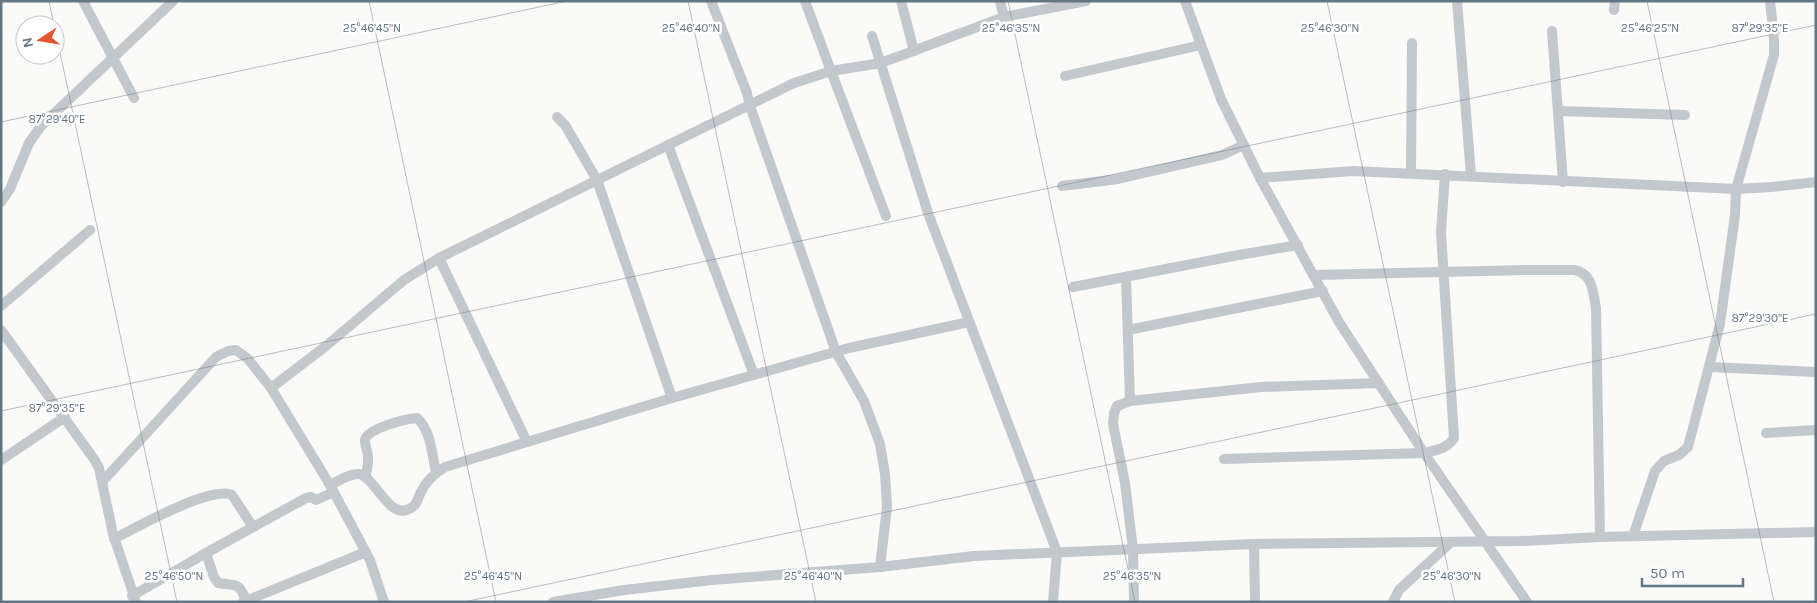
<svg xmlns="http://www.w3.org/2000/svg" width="1817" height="603" font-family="Karla,sans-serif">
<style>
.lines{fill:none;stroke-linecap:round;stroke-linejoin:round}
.minor{stroke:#c3c8cc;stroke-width:10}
.ticks{fill:none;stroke:#657683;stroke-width:1;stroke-opacity:0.45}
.ticks-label{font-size:12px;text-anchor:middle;fill:#657683;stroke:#fff;stroke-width:5;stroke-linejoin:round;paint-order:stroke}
</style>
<rect width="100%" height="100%" fill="#fafaf8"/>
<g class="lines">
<g class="minor">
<polyline points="83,1 134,98"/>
<polyline points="711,1 747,93 750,106 836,352 864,401 880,444 885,474 887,507 880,567"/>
<polyline points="805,1 831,71 881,63 1004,17 1086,1"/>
<polyline points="901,1 914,51"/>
<polyline points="1000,1 1004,17"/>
<polyline points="1185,1 1221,99 1260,178 1339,322 1424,453 1527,602"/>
<polyline points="1457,1 1471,175"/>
<polyline points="1614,10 1615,1"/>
<polyline points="1552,31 1563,182"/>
<polyline points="872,36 928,213 1057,552 1053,602"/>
<polyline points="1065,76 1201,45"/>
<polyline points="1558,111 1685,115"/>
<polyline points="557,117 565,125 597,180 672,398"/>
<polyline points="668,145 754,375"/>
<polyline points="1411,172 1412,43"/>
<polyline points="1260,178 1353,171 1736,189 1772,187 1816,182"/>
<polyline points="1062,186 1118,179 1222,155 1244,145"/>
<polyline points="1,202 10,189 29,143 41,126 173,1"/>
<path d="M1314 275 1526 270H1575C1593 274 1593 293 1596 308L1600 537"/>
<polyline points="1126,277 1130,401"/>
<polyline points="1073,287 1233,256 1298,245"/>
<polyline points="1,306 90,230"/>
<polyline points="1,330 94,459 99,468 113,534 136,602"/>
<polyline points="1128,330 1323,291"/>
<polyline points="1709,367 1816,372"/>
<polyline points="271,388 326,346 404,280 439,258"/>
<polyline points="1766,433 1816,430"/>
<polyline points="527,442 439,258 794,83 831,71 886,216"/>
<path d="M1224 459 1424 453C1436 450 1447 449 1454 438L1441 232 1445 174"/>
<polyline points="1,460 65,417"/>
<path d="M365 477C367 470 369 464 368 457 368 452 365 447 365 441 364 429 406 419 417 418 431 430 432 455 436 472"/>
<polyline points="103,481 216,357 228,351 236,350 248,359 271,388 330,485"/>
<polyline points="1633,536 1655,471 1664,461 1679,455 1688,447 1720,324 1735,215 1736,189 1774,55 1774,39 1770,1"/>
<path d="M114 539C135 528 211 485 232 495L253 527"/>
<polyline points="1254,544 1255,602"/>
<path d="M206 553 214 577 218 583C236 586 238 581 246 600"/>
<polyline points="132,596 206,553 306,498 311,497 316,500 334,492"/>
<polyline points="243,602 366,552"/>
<path d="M384 602 370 560 330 485C338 481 350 473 359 474 375 476 389 522 411 508 417 505 418 498 421 492 426 481 435 473 445 467L672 398 849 348 969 322"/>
<polyline points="553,602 624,590 712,580 880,567 974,556 1254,544 1522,541 1600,537 1816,532"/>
<polyline points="1134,602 1133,549 1125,483 1113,424 1114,413 1117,406 1130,401 1261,387 1379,383"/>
<polyline points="1393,602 1399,590 1450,543"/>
</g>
</g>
<path class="ticks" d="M49 1 54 25M369 1 496 602M688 1 816 602M1008 1 1135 602M1327 1 1455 602M1647 1 1774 602M55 29 177 602M1 122 567 1M1 411 1816 25M464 602 1816 314"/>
<g class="ticks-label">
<text x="372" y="32">25°46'45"N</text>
<text x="691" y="32">25°46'40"N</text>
<text x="1011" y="32">25°46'35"N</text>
<text x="1330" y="32">25°46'30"N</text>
<text x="1650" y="32">25°46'25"N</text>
<text x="1760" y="32">87°29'35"E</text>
<text x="57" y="123">87°29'40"E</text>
<text x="1760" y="322">87°29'30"E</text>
<text x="57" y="412">87°29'35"E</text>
<text x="174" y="580">25°46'50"N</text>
<text x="493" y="580">25°46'45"N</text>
<text x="813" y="580">25°46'40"N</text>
<text x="1132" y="580">25°46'35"N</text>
<text x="1452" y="580">25°46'30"N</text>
</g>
<rect width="1817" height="603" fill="none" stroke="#657683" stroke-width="5"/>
<g transform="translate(40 40) rotate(258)"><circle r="24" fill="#ffffff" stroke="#c1c8cd"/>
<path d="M0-4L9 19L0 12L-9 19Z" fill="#e4572e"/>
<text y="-8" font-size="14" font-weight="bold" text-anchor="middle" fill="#657683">N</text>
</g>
<path d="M1642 578v8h101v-8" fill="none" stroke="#657683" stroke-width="2.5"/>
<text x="1650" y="578" font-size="15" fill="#657683" stroke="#ffffff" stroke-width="4" paint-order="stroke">50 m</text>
</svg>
